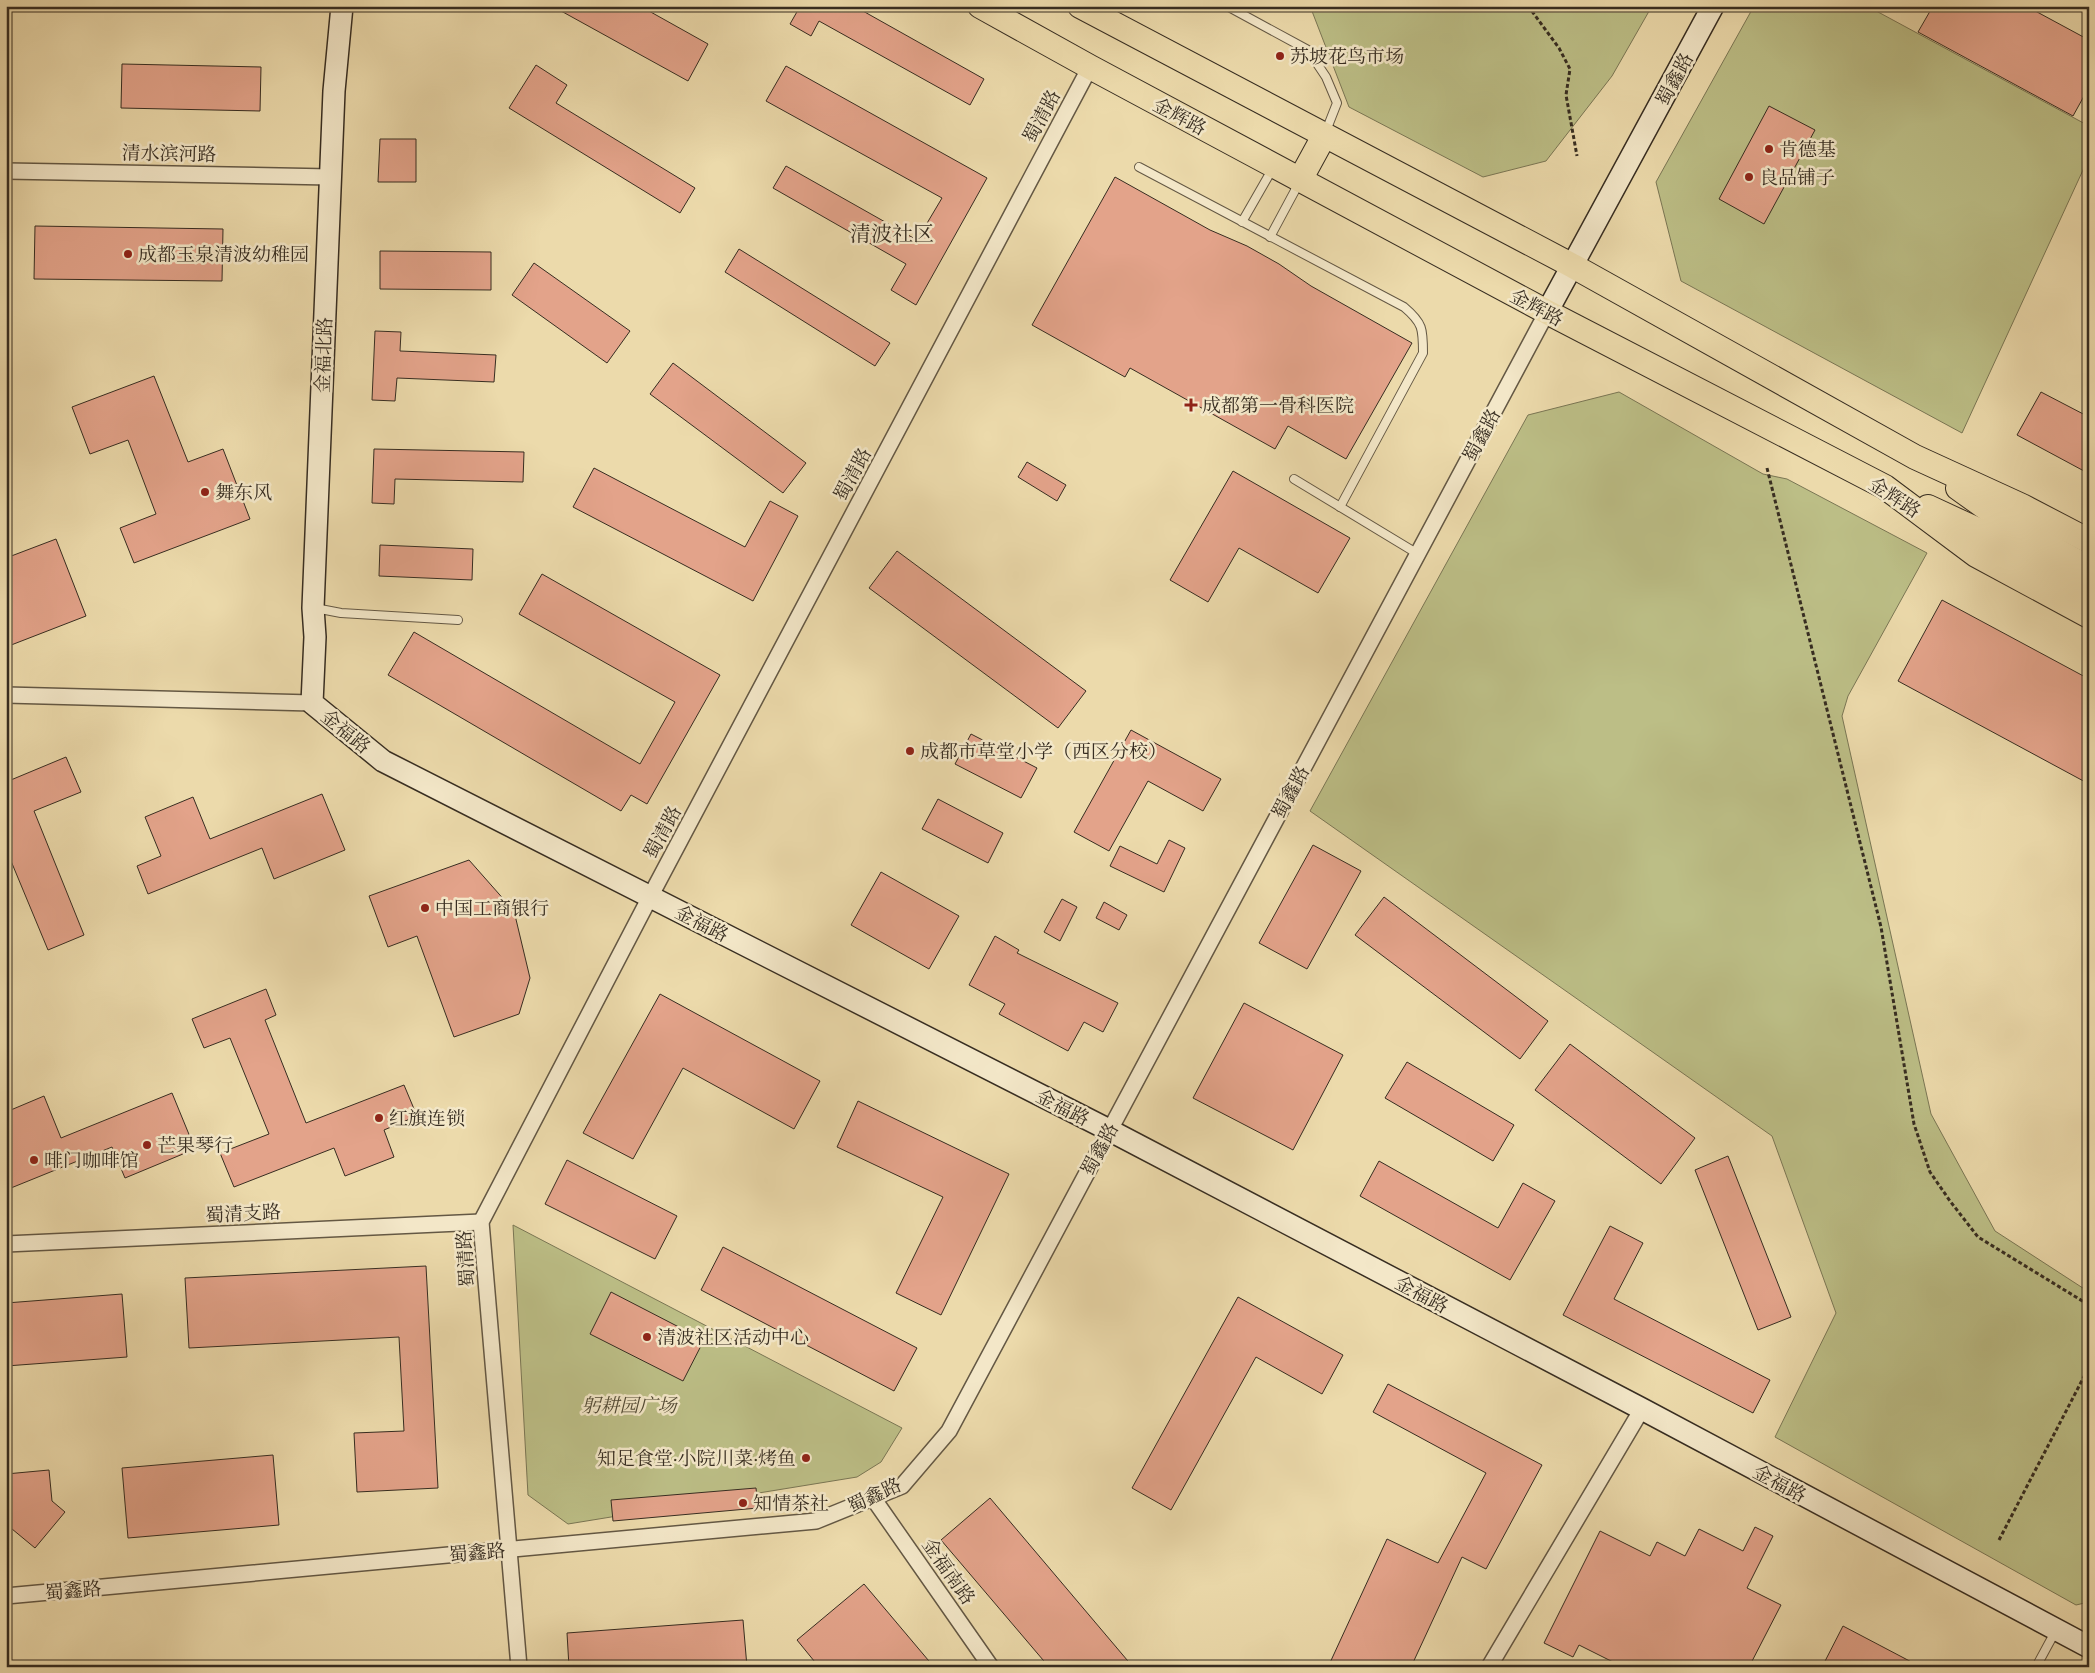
<svg xmlns="http://www.w3.org/2000/svg" width="2095" height="1673" font-family="Vollkorn,'Noto Serif SC',serif">
<style>
.green{fill:#bcbe86;stroke:#7a7654}
.building{fill:#e3a38a;stroke:#372d21}
.lines{fill:none;stroke-linecap:round;stroke-linejoin:round}
.lane-casing{stroke:#645844;stroke-width:10}
.street-casing{stroke:#645844;stroke-width:18}
.secondary-casing{stroke:#372d21;stroke-width:24}
.primary-casing{stroke:#372d21;stroke-width:26}
.path{stroke:#372d21;stroke-width:3;stroke-dasharray:4 2.5;stroke-linecap:butt}
.lane{stroke:#f3e7c8;stroke-width:8}
.street{stroke:#f3e7c8;stroke-width:15}
.secondary{stroke:#f3e7c8;stroke-width:21}
.primary{stroke:#ecdaab;stroke-width:24}
.poi-dot{fill:#8f2418;stroke:#f3e7c8;stroke-width:2}
.labels{text-anchor:middle;stroke-width:5;stroke-linejoin:round;paint-order:stroke}
.poi-label{font-size:19px;fill:#372d21;stroke:#f3e7c8;text-anchor:start}
.street-label{font-size:19px;fill:#372d21;stroke:#f3e7c8}
.park-label{font-size:19px;font-style:italic;fill:#524a35;stroke:#f3e7c8}
.quarter-label{font-size:21px;fill:#372d21;stroke:#f3e7c8}
</style>
<rect width="100%" height="100%" fill="#ecdaab"/>
<filter id="stains"><feTurbulence type="fractalNoise" baseFrequency=".004" numOctaves="4"/><feColorMatrix values="0 0 0 0 .2 0 0 0 0 .09 0 0 0 0 .02 0 0 0 .5 -.17"/></filter>
<radialGradient id="worn" r=".72"><stop offset=".6" stop-color="#630" stop-opacity="0"/><stop offset="1" stop-color="#630" stop-opacity=".3"/></radialGradient>
<g class="green">
<polygon points="1310,6 1652,6 1612,76 1546,161 1483,177 1349,107"/>
<polygon points="1754,6 1867,6 2089,126 2089,157 1962,433 1681,281 1656,182"/>
<polygon points="1619,392 1763,474 1787,479 1927,553 1848,696 1842,716 1931,1114 1995,1231 2089,1292 2089,1602 2076,1605 1775,1437 1836,1313 1772,1136 1310,811 1528,415"/>
<polygon points="513,1225 902,1428 881,1462 857,1477 568,1524 528,1495"/>
</g>
<g class="building">
<polygon points="552,6 640,6 708,44 688,81"/>
<polygon points="792,6 854,6 984,79 970,105 819,21 811,36 790,24 798,10"/>
<polygon points="1933,6 2026,6 2089,40 2089,87 2073,116 1918,32"/>
<polygon points="122,64 261,67 260,111 121,108"/>
<polygon points="536,65 567,85 556,103 695,188 680,213 509,108"/>
<polygon points="786,66 987,178 916,305 891,290 906,264 773,188 786,166 917,240 942,198 766,101"/>
<polygon points="1769,106 1815,130 1764,224 1719,199"/>
<polygon points="380,139 416,139 416,182 378,182"/>
<polygon points="1115,177 1210,230 1247,246 1279,264 1311,286 1412,343 1346,459 1288,426 1275,449 1130,368 1125,377 1032,325"/>
<polygon points="35,226 223,229 222,281 34,279"/>
<polygon points="739,249 890,343 875,366 725,272"/>
<polygon points="380,251 491,252 491,290 380,289"/>
<polygon points="534,263 630,331 607,363 512,295"/>
<polygon points="375,331 401,332 400,351 496,355 494,382 397,378 395,401 372,400"/>
<polygon points="673,363 806,463 783,493 650,394"/>
<polygon points="154,376 188,462 223,449 250,519 134,563 120,528 156,514 128,440 90,454 72,407"/>
<polygon points="2041,392 2089,417 2089,463 2084,471 2017,435"/>
<polygon points="374,449 524,452 523,482 395,479 394,504 372,503"/>
<polygon points="1027,462 1066,485 1057,501 1018,477"/>
<polygon points="594,468 745,547 770,501 798,516 753,601 573,507"/>
<polygon points="1233,471 1350,538 1318,593 1239,548 1208,602 1170,580"/>
<polygon points="56,539 86,616 6,647 6,558"/>
<polygon points="380,545 473,549 472,580 379,576"/>
<polygon points="897,551 1086,691 1058,728 869,588"/>
<polygon points="542,574 720,675 647,804 631,795 621,811 388,675 414,632 640,764 675,702 519,614"/>
<polygon points="1942,600 2089,679 2089,784 1898,681"/>
<polygon points="1131,730 1221,779 1203,811 1148,781 1109,851 1074,832"/>
<polygon points="971,734 1037,768 1021,798 955,764"/>
<polygon points="66,757 81,792 34,811 84,935 48,950 6,849 6,782"/>
<polygon points="322,794 345,850 274,879 262,848 148,894 137,866 161,856 145,817 193,797 210,839"/>
<polygon points="938,799 1003,833 988,863 922,829"/>
<polygon points="1169,840 1185,848 1164,892 1110,866 1120,846 1157,864"/>
<polygon points="1313,845 1361,871 1307,969 1259,943"/>
<polygon points="469,860 514,911 530,978 519,1014 454,1037 417,936 388,947 369,896"/>
<polygon points="881,872 959,916 929,969 851,925"/>
<polygon points="1384,897 1548,1021 1520,1059 1355,935"/>
<polygon points="1062,899 1077,907 1060,941 1044,932"/>
<polygon points="1104,902 1127,915 1119,930 1096,918"/>
<polygon points="995,936 1019,950 1017,953 1118,1003 1103,1032 1084,1022 1068,1051 999,1014 1005,1004 969,985"/>
<polygon points="266,989 276,1015 265,1020 306,1123 404,1085 417,1116 384,1130 394,1157 345,1176 334,1148 234,1187 220,1153 269,1134 230,1038 204,1048 192,1019"/>
<polygon points="660,994 820,1081 794,1129 683,1068 633,1159 583,1133"/>
<polygon points="1244,1003 1343,1055 1293,1150 1193,1098"/>
<polygon points="1570,1044 1695,1138 1661,1184 1535,1090"/>
<polygon points="1407,1062 1514,1125 1493,1161 1385,1098"/>
<polygon points="172,1093 195,1149 125,1178 112,1147 6,1190 6,1158 11,1155 6,1143 6,1112 44,1096 61,1138"/>
<polygon points="858,1101 1009,1174 941,1315 896,1293 943,1197 837,1147"/>
<polygon points="1728,1156 1791,1317 1758,1330 1695,1170"/>
<polygon points="567,1160 677,1216 655,1259 545,1204"/>
<polygon points="1379,1161 1498,1228 1523,1183 1555,1201 1510,1280 1360,1196"/>
<polygon points="1610,1226 1643,1243 1614,1299 1770,1380 1753,1413 1563,1315"/>
<polygon points="723,1247 917,1348 894,1391 701,1290"/>
<polygon points="426,1266 438,1488 357,1492 354,1433 404,1431 399,1337 189,1348 185,1278"/>
<polygon points="611,1292 704,1340 683,1381 590,1334"/>
<polygon points="122,1294 127,1357 6,1366 6,1303"/>
<polygon points="1238,1297 1343,1355 1322,1394 1256,1357 1171,1510 1132,1488"/>
<polygon points="1388,1384 1542,1465 1486,1569 1462,1557 1411,1667 1328,1667 1387,1539 1438,1563 1486,1473 1373,1412"/>
<polygon points="273,1455 279,1525 128,1538 122,1468"/>
<polygon points="49,1470 52,1501 65,1512 35,1548 6,1524 6,1474"/>
<polygon points="756,1488 758,1508 613,1521 611,1500"/>
<polygon points="990,1498 1133,1667 1049,1667 941,1540"/>
<polygon points="1755,1527 1773,1536 1747,1588 1781,1605 1749,1667 1623,1667 1579,1645 1573,1657 1544,1643 1600,1531 1650,1556 1657,1542 1685,1556 1699,1529 1743,1551"/>
<polygon points="864,1584 934,1667 819,1667 797,1640"/>
<polygon points="743,1620 747,1667 569,1667 567,1633"/>
<polygon points="1843,1626 1921,1667 1822,1667"/>
</g>
<g class="lines">
<defs>
<g id="lane">
<polyline points="1227,6 1308,50 1326,77 1337,103 1326,131"/>
<path d="M1139 167 1404 307C1423 323 1423 329 1423 353L1340 507"/>
<polyline points="1242,222 1273,168"/>
<polyline points="1270,237 1299,183"/>
<polyline points="1294,479 1418,554"/>
<polyline points="315,608 341,613 458,620"/>
<polyline points="2036,1667 2055,1632"/>
</g>
<g id="street">
<polyline points="6,171 331,177"/>
<polyline points="6,695 312,703"/>
<polyline points="6,1244 481,1222"/>
<polyline points="873,1498 991,1667"/>
<polyline points="6,1596 816,1521 902,1486 949,1431 1547,312"/>
<polyline points="519,1667 481,1222 650,897 1090,67"/>
<polyline points="1489,1667 1642,1409"/>
</g>
<g id="secondary">
<polyline points="342,6 334,91 313,608 315,637 312,703 383,761 1109,1130 1642,1409 2089,1647"/>
<polyline points="1547,312 1713,6"/>
</g>
<g id="primary">
<polyline points="980,6 1090,67 1547,312 1885,487 1976,555 2089,616"/>
<polyline points="1080,6 1573,266 1915,457 2022,506 2089,541"/>
<polyline points="1300,180 1324,136"/>
<polyline points="1958,488 2010,525 2089,568"/>
<polyline points="1928,507 1982,532 2089,591"/>
</g>
</defs>
<use href="#lane" class="lane-casing"/>
<use href="#street" class="street-casing"/>
<use href="#secondary" class="secondary-casing"/>
<use href="#primary" class="primary-casing"/>
<g class="path">
<polyline points="1528,6 1559,48 1570,69 1566,95 1577,156"/>
<polyline points="1767,468 1881,927 1914,1124 1930,1172 1950,1201 1978,1237 2089,1305"/>
<polyline points="1999,1540 2089,1367"/>
</g>
<use href="#lane" class="lane"/>
<use href="#street" class="street"/>
<use href="#secondary" class="secondary"/>
<use href="#primary" class="primary"/>
</g>
<g class="poi-dot">
<circle cx="1280" cy="56" r="5"/>
<circle cx="1769" cy="149" r="5"/>
<circle cx="1749" cy="177" r="5"/>
<circle cx="128" cy="254" r="5"/>
<path d="M1188.5 397.5h5v5h5v5h-5v5h-5v-5h-5v-5h5z"/>
<circle cx="205" cy="492" r="5"/>
<circle cx="910" cy="751" r="5"/>
<circle cx="425" cy="908" r="5"/>
<circle cx="379" cy="1118" r="5"/>
<circle cx="147" cy="1145" r="5"/>
<circle cx="34" cy="1160" r="5"/>
<circle cx="647" cy="1337" r="5"/>
<circle cx="806" cy="1458" r="5"/>
<circle cx="743" cy="1503" r="5"/>
</g>
<g class="labels">
<g class="poi-label">
<text x="1290" y="63">苏坡花鸟市场</text>
<text x="1779" y="156">肯德基</text>
<text x="1759" y="184">良品铺子</text>
<text x="138" y="261">成都玉泉清波幼稚园</text>
<text x="1202" y="412">成都第一骨科医院</text>
<text x="215" y="499">舞东风</text>
<text x="920" y="758">成都市草堂小学（西区分校）</text>
<text x="435" y="915">中国工商银行</text>
<text x="389" y="1125">红旗连锁</text>
<text x="157" y="1152">芒果琴行</text>
<text x="44" y="1167">啡门咖啡馆</text>
<text x="657" y="1344">清波社区活动中心</text>
<text x="796" y="1465" text-anchor="end">知足食堂·小院川菜·烤鱼</text>
<text x="753" y="1510">知情茶社</text>
</g>
<g class="street-label">
<text transform="translate(1674 79) rotate(-62)" y="7">蜀鑫路</text>
<text transform="translate(1041 116) rotate(-62)" y="7">蜀清路</text>
<text transform="translate(1180 116) rotate(28)" y="7">金辉路</text>
<text transform="translate(169 153) rotate(1)" y="7">清水滨河路</text>
<text transform="translate(1537 307) rotate(28)" y="7">金辉路</text>
<text transform="translate(323 355) rotate(-88)" y="7">金福北路</text>
<text transform="translate(1481 435) rotate(-62)" y="7">蜀鑫路</text>
<text transform="translate(852 474) rotate(-62)" y="7">蜀清路</text>
<text transform="translate(1895 497) rotate(33)" y="7">金辉路</text>
<text transform="translate(346 731) rotate(39)" y="7">金福路</text>
<text transform="translate(1290 792) rotate(-62)" y="7">蜀鑫路</text>
<text transform="translate(662 832) rotate(-62)" y="7">蜀清路</text>
<text transform="translate(702 923) rotate(27)" y="7">金福路</text>
<text transform="translate(1063 1107) rotate(27)" y="7">金福路</text>
<text transform="translate(1099 1149) rotate(-62)" y="7">蜀鑫路</text>
<text transform="translate(243 1213) rotate(-3)" y="7">蜀清支路</text>
<text transform="translate(465 1259) rotate(-94)" y="7">蜀清路</text>
<text transform="translate(1422 1294) rotate(28)" y="7">金福路</text>
<text transform="translate(1780 1483) rotate(28)" y="7">金福路</text>
<text transform="translate(874 1495) rotate(-25)" y="7">蜀鑫路</text>
<text transform="translate(477 1552) rotate(-5)" y="7">蜀鑫路</text>
<text transform="translate(949 1571) rotate(55)" y="7">金福南路</text>
<text transform="translate(73 1590) rotate(-5)" y="7">蜀鑫路</text>
</g>
<g class="park-label">
<text x="629" y="1412">躬耕园广场</text>
</g>
<g class="quarter-label">
<text x="892" y="241">清波社区</text>
</g>
</g>
<rect width="2095" height="1673" fill="none" stroke="#ecdaab" stroke-width="25"/>
<rect x="8" y="8" width="2080" height="1658" fill="none" stroke="#372d21" stroke-width="2.5"/>
<rect x="12" y="12" width="2070" height="1648" fill="none" stroke="#372d21"/>
<rect width="100%" height="100%" filter="url(#stains)"/>
<rect width="100%" height="100%" fill="url(#worn)"/>
</svg>
